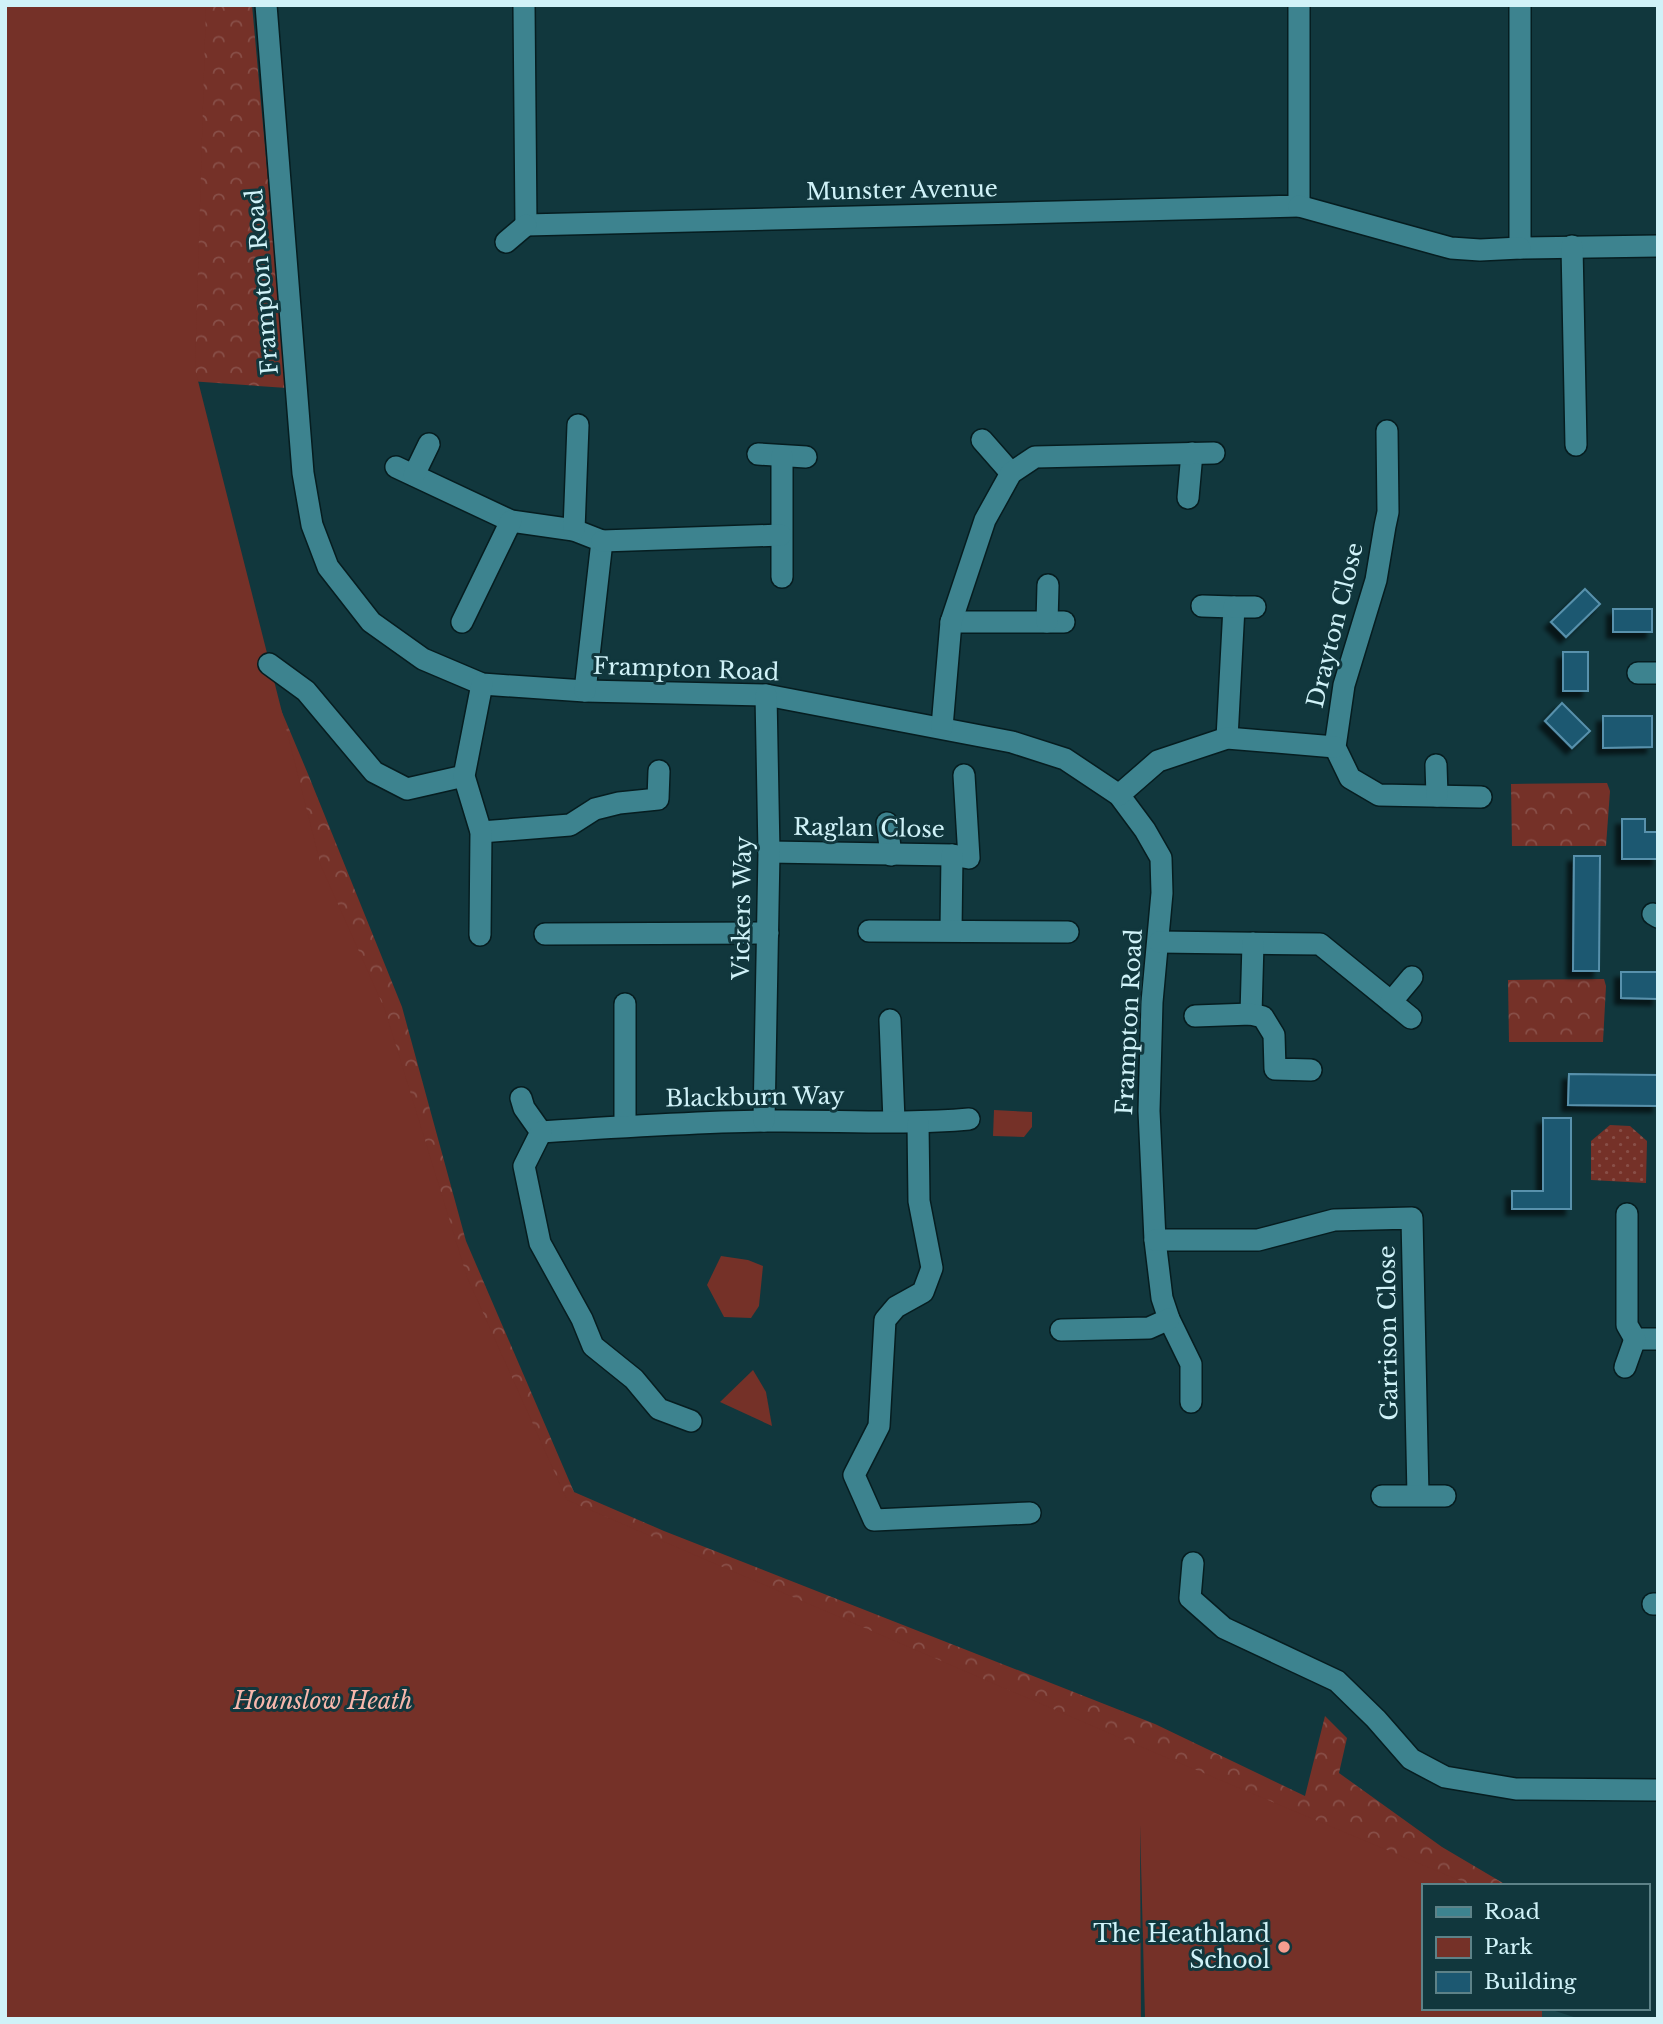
<svg xmlns="http://www.w3.org/2000/svg" width="1663" height="2024" font-family="'Libre Baskerville',serif">
<style>
.built{fill:#19464c}
.grass{fill:url(#grass-dots)}
.forest{fill:url(#forest-crowns)}
.green{fill:#753128}
.building{fill:#1c5871;stroke:#5891ac;stroke-width:2;filter:url(#shadow)}
.lines{fill:none;stroke-linecap:round;stroke-linejoin:round}
.minor-casing{stroke:#061d20;stroke-width:24}
.minor{stroke:#3d838f;stroke-width:21}
.poi-dot{fill:#f59d8f;stroke:#11373d;stroke-width:2.5}
.labels{text-anchor:middle;stroke-width:6;stroke-linejoin:round;paint-order:stroke}
.street-label{font-size:23px;fill:#d0f2f8;stroke:#11373d}
.park-label{font-size:23px;font-style:italic;fill:#f7b7ac;stroke:#11373d}
.poi-label{font-size:23px;fill:#d0f2f8;stroke:#11373d;text-anchor:end}
</style>
<defs>
<pattern id="grass-dots" width="8" height="8" patternUnits="userSpaceOnUse" patternTransform="scale(1.75)"><rect width="8" height="8" fill="#753128"/><path d="M2 2h.1M6 6h.1" fill="none" stroke="#884f48" stroke-width="1.8" stroke-linecap="round"/></pattern>
<pattern id="forest-crowns" width="20" height="18" patternUnits="userSpaceOnUse" patternTransform="scale(1.75)"><rect width="20" height="18" fill="#753128"/><path d="M2 6a3 3 0 1 1 6 0M12 15a3 3 0 1 1 6 0" fill="none" stroke="#884f48"/></pattern>
<filter id="shadow"><feDropShadow dx="-6" dy="6" stdDeviation="2" flood-color="#0009"/></filter>
</defs>
<rect width="100%" height="100%" fill="#11373d"/>
<polygon class="built" points="1542,2008 1546,2008 1580,2019 1542,2019"/>
<polygon class="grass" points="1610,1125 1630,1126 1647,1141 1646,1183 1591,1180 1591,1141"/>
<g class="forest">
<polygon points="172,5 252,5 287,388 133,377 193,501 308,774 402,1007 466,1241 574,1492 664,1531 1155,1724 1305,1796 1325,1716 1347,1738 1339,1773 1442,1847 1508,1886 1423,1886 1312,1854 608,1686 5,725 5,329"/>
<polygon points="1607,783 1610,791 1606,846 1512,846 1511,784"/>
<polygon points="1604,979 1606,986 1603,1042 1509,1042 1508,980"/>
<rect x="1482" y="2008" width="60" height="11"/>
</g>
<g class="green">
<polygon points="5,5 206,5 195,369 321,866 385,1010 467,1277 567,1500 1139,1746 1473,1886 1423,1886 1423,2008 1503,2008 1503,2019 1145,2019 1140,1825 1141,2019 5,2019"/>
<polygon points="994,1110 1032,1112 1032,1127 1024,1137 993,1136"/>
<polygon points="721,1256 748,1260 763,1266 759,1306 751,1318 724,1317 707,1285"/>
<polygon points="753,1370 766,1392 772,1426 720,1402"/>
</g>
<g class="building">
<polygon points="1585,589 1600,604 1566,637 1551,622"/>
<rect x="1613" y="609" width="39" height="23"/>
<rect x="1563" y="652" width="25" height="39"/>
<polygon points="1562,703 1590,731 1572,748 1545,721"/>
<polygon points="1603,716 1652,716 1652,747 1603,748"/>
<polygon points="1622,819 1645,819 1645,832 1658,832 1658,859 1622,859"/>
<polygon points="1574,856 1600,856 1599,971 1573,971"/>
<polygon points="1621,972 1658,972 1658,999 1621,998"/>
<polygon points="1569,1074 1658,1075 1658,1106 1568,1105"/>
<polygon points="1543,1118 1571,1118 1571,1209 1512,1209 1512,1191 1543,1191"/>
</g>
<g class="lines">
<defs>
<g id="minor">
<polyline points="266,5 303,473 312,525 328,567 371,622 423,659 482,684 585,691 766,695 1012,742 1065,759 1119,795 1145,830 1161,858 1162,893 1152,1002 1149,1111 1155,1240 1162,1298 1169,1319 1191,1364 1191,1402"/>
<polyline points="524,5 526,225 1299,206 1299,5"/>
<polyline points="1520,5 1520,248 1658,246"/>
<polyline points="1299,206 1451,248 1480,250 1520,248"/>
<polyline points="506,242 526,225"/>
<polyline points="1572,246 1576,445"/>
<polyline points="1387,431 1388,512 1385,526 1376,580 1344,685 1335,747 1350,778 1379,795 1481,797"/>
<polyline points="982,440 1011,473"/>
<polyline points="758,454 806,457"/>
<polyline points="782,456 782,577"/>
<polyline points="396,467 511,521 574,530 602,541 585,691"/>
<polyline points="414,475 429,444"/>
<polyline points="1188,498 1192,453"/>
<polyline points="574,530 578,425"/>
<polyline points="602,541 781,535"/>
<polyline points="1202,606 1234,607 1227,738"/>
<polyline points="1234,607 1255,607"/>
<polyline points="462,622 511,521"/>
<polyline points="951,622 1064,622"/>
<polyline points="1047,622 1048,585"/>
<polyline points="269,664 306,691 374,772 407,789 464,776"/>
<polyline points="1638,673 1658,673"/>
<polyline points="942,727 951,622 985,520 1011,473 1035,457 1214,453"/>
<polyline points="1436,765 1437,796"/>
<polyline points="1119,795 1158,761 1227,738 1335,747"/>
<polyline points="887,823 891,855"/>
<polyline points="481,832 570,825 595,809 619,803 658,799 659,771"/>
<polyline points="769,852 952,855 969,858 964,775"/>
<polyline points="1653,914 1658,917"/>
<polyline points="951,930 952,855"/>
<polyline points="869,931 1068,932"/>
<polyline points="545,934 768,933"/>
<polyline points="480,935 481,832 464,776 482,684"/>
<polyline points="1159,942 1320,944 1411,1018"/>
<polyline points="1391,1002 1412,977"/>
<polyline points="625,1004 625,1126"/>
<polyline points="1251,1014 1253,943"/>
<polyline points="1195,1016 1251,1014 1263,1017 1274,1035 1275,1069 1311,1070"/>
<polyline points="890,1020 894,1121"/>
<path d="M521 1098 524 1108 541 1132C616 1127 691 1122 766 1121 834 1120 902 1125 969 1119"/>
<polyline points="764,1121 769,852 766,695"/>
<polyline points="918,1123 919,1201 932,1268 923,1292 896,1307 885,1320 879,1426 854,1475 874,1520 1030,1513"/>
<polyline points="541,1132 524,1166 540,1243 582,1319 593,1346 634,1379 659,1409 691,1421"/>
<polyline points="1627,1214 1627,1325 1635,1339 1658,1339"/>
<polyline points="1155,1240 1258,1240 1334,1220 1412,1218 1418,1495"/>
<polyline points="1061,1330 1149,1328 1169,1319"/>
<polyline points="1625,1367 1635,1339"/>
<polyline points="1382,1496 1445,1496"/>
<polyline points="1193,1563 1190,1598 1224,1628 1337,1681 1376,1719 1411,1759 1445,1777 1516,1789 1658,1790"/>
<polyline points="1653,1604 1658,1604"/>
</g>
</defs>
<use href="#minor" class="minor-casing"/>
<use href="#minor" class="minor"/>
</g>
<circle class="poi-dot" cx="1284" cy="1947" r="7"/>
<g class="labels">
<g class="street-label">
<text transform="translate(902 190) rotate(-1)" y="8">Munster Avenue</text>
<text transform="translate(262 282) rotate(-95)" y="8">Frampton Road</text>
<text transform="translate(1335 625) rotate(-76)" y="8">Drayton Close</text>
<text transform="translate(686 669) rotate(2)" y="8">Frampton Road</text>
<text transform="translate(869 828) rotate(1)" y="8">Raglan Close</text>
<text transform="translate(742 908) rotate(-89)" y="8">Vickers Way</text>
<text transform="translate(1129 1022) rotate(-87)" y="8">Frampton Road</text>
<text transform="translate(755 1097) rotate(-1)" y="8">Blackburn Way</text>
<text transform="translate(1388 1333) rotate(-91)" y="8">Garrison Close</text>
</g>
<g class="park-label">
<text x="323" y="1709">Hounslow Heath</text>
</g>
<g class="poi-label">
<text x="1270" y="1942">The Heathland<tspan x="1270" dy="26">School</tspan></text>
</g>
</g>
<rect width="1663" height="2024" fill="none" stroke="#d0f2f8" stroke-width="14"/>
<rect x="1422" y="1884" width="228" height="126" fill="#11373d" stroke="#5d8288" stroke-width="2"/>
<rect x="1436" y="1907" width="35" height="10" fill="#3d838f" stroke="#5d8288" stroke-width="2"/>
<text x="1484" y="1919" font-size="21" fill="#d0f2f8">Road</text>
<rect x="1436" y="1937" width="35" height="21" fill="#753128" stroke="#5d8288" stroke-width="2"/>
<text x="1484" y="1954" font-size="21" fill="#d0f2f8">Park</text>
<rect x="1436" y="1972" width="35" height="21" fill="#1c5871" stroke="#5d8288" stroke-width="2"/>
<text x="1484" y="1989" font-size="21" fill="#d0f2f8">Building</text>
</svg>
